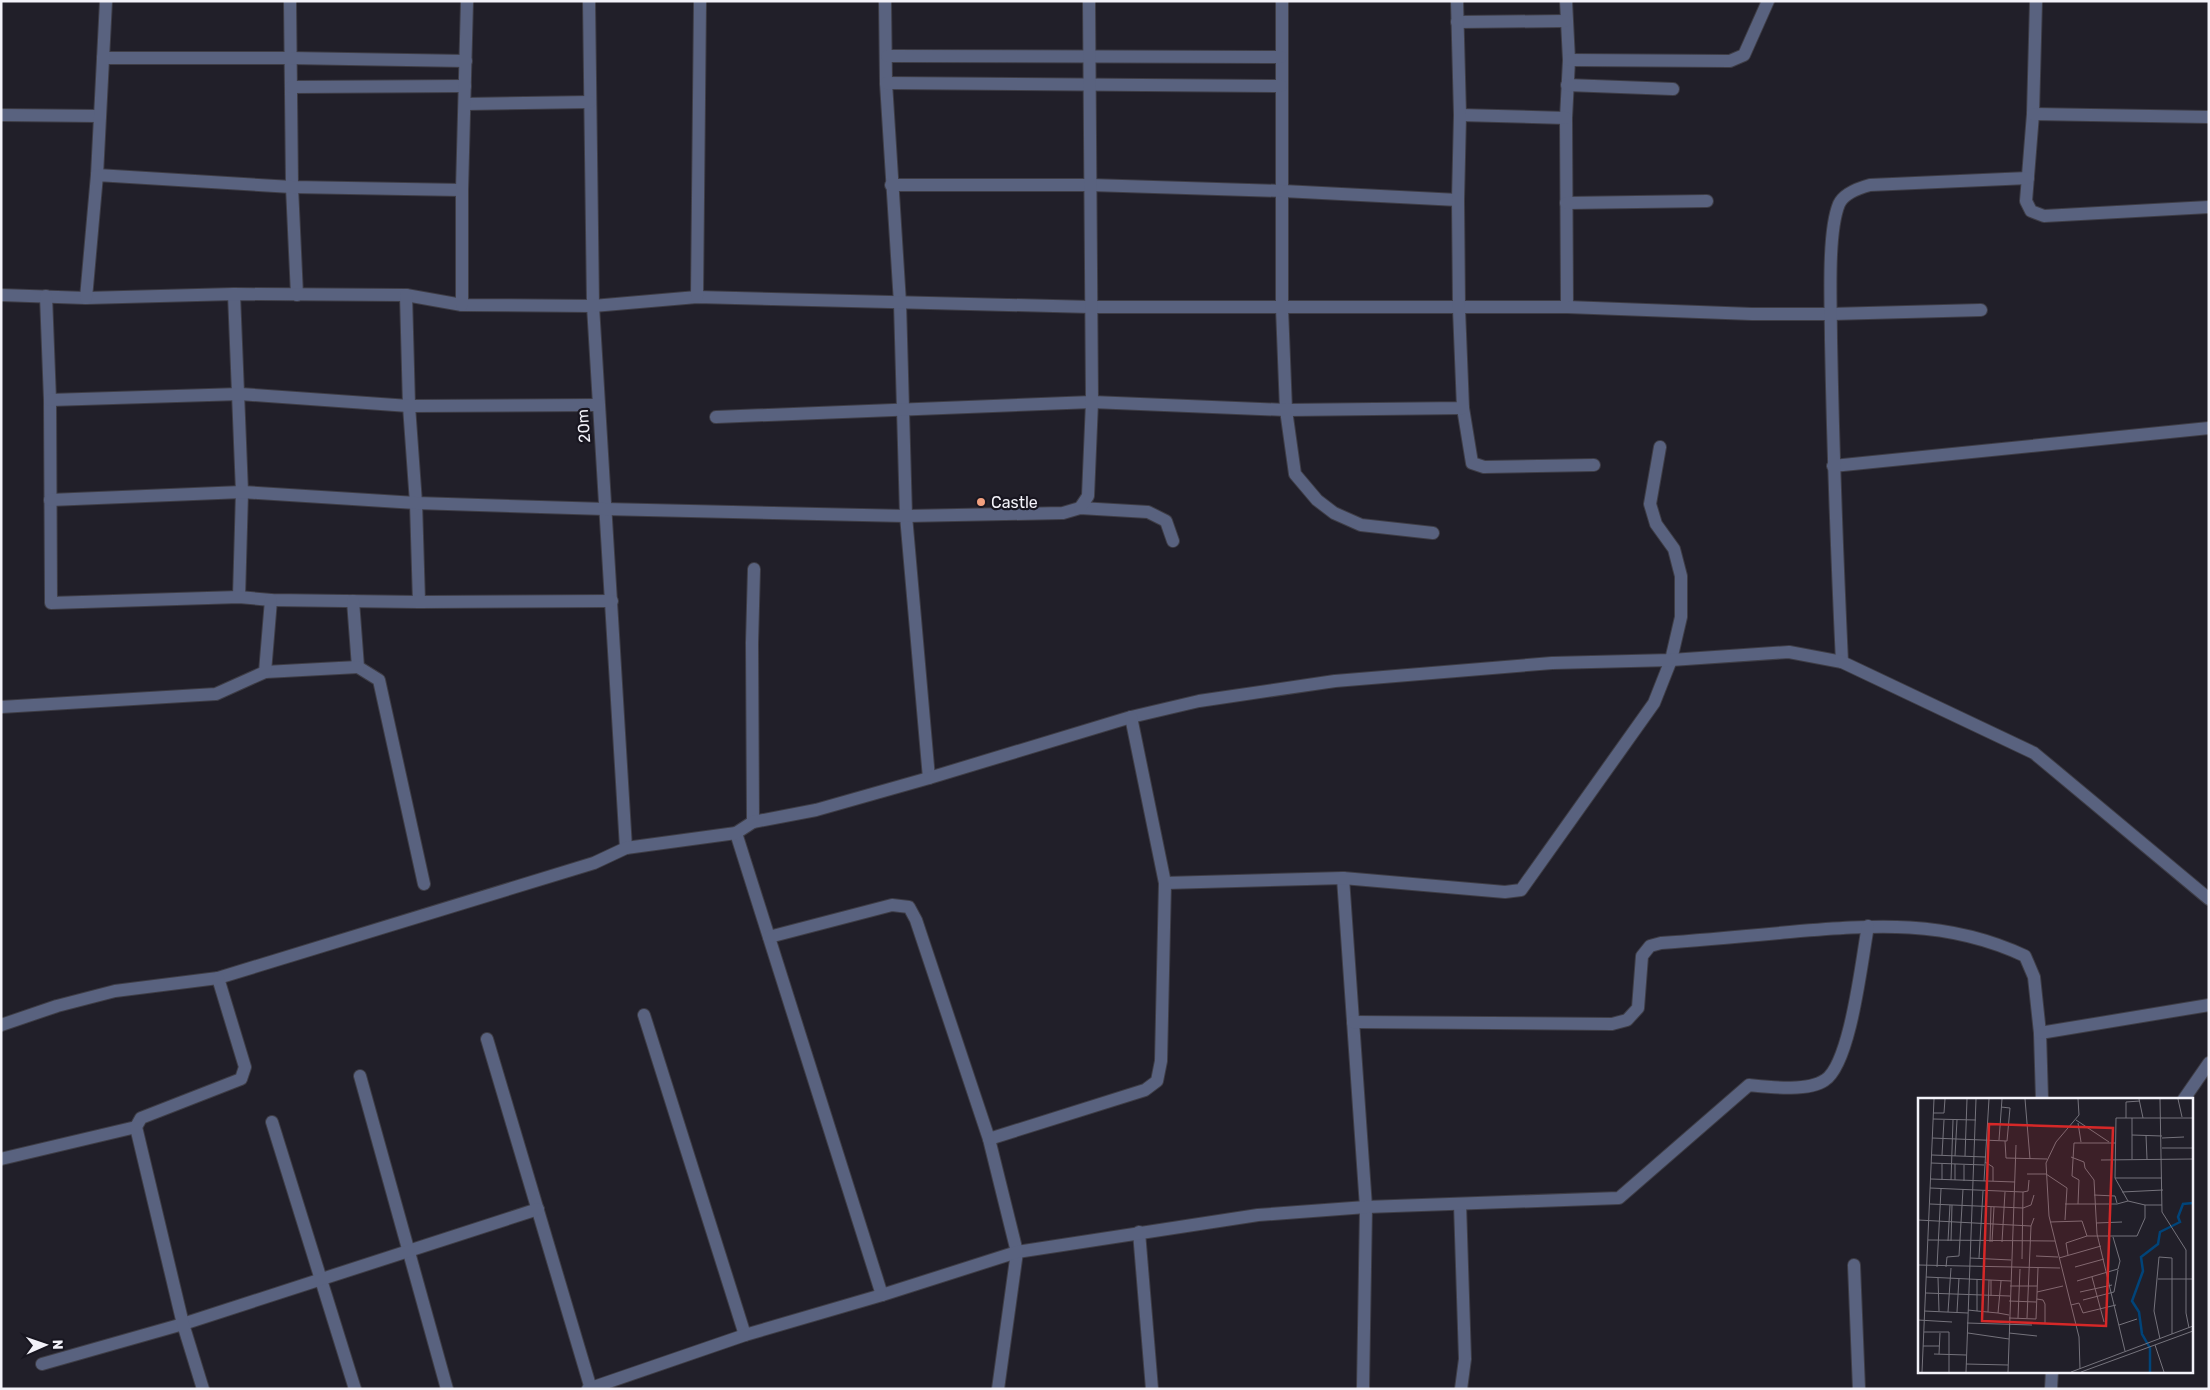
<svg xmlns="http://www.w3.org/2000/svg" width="2210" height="1390" font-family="Rubik,sans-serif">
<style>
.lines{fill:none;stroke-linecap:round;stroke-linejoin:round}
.minor-casing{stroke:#3e3d46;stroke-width:14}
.minor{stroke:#59627f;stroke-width:12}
.poi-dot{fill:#f2a07f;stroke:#181620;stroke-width:2}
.labels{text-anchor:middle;stroke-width:4.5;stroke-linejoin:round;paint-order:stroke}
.street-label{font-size:16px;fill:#f3f2f9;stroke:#181620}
.poi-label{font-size:16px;fill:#f3f2f9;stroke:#181620;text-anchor:start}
.inset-river{fill:none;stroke:#014479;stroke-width:2.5}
.inset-road{fill:none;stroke:#75737c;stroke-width:1}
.view{fill:#d62828;fill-opacity:0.15;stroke:#d62828;stroke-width:2.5}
.inset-edge{fill:none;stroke:#f3f2f9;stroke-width:2.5}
</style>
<rect width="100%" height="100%" fill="#211f29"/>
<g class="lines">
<defs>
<g id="minor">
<polyline points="290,1 292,187 297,295"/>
<polyline points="589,1 593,306 626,848"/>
<polyline points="885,1 886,83 900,303 906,516 929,778"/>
<polyline points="1282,1 1282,308 1286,410 1295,474 1317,500 1334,513 1361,525 1433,533"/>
<polyline points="1566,1 1569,60 1566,118 1567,307"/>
<polyline points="2036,1 2033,114 2026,201 2031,211 2044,216 2209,207"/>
<polyline points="1457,22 1565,21"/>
<polyline points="887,56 1281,57"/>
<polyline points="103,58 290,58 466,61"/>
<polyline points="1569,60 1730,61 1744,55 1768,1"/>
<polyline points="886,83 1281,86"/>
<polyline points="1567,85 1673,89"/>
<polyline points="291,87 465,86"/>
<polyline points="465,104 590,102"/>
<polyline points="2033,114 2209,117"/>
<polyline points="1,115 100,116"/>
<polyline points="1460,115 1566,118"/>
<polyline points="97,175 106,1"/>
<polyline points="891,185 1091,185 1283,191 1458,200"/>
<polyline points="1566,203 1707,201"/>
<polyline points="234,294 242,492 239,597"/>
<polyline points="1,295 86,298 234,294 406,295 462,305 593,306 697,297 1091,307 1567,307 1752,314 1831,314 1981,310"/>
<polyline points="406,295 409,406 416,503 419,602"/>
<polyline points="46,296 50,400 51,603 239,597 271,600 419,602 612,601"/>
<polyline points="697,297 700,1"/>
<polyline points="86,298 97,175 292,187 462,190"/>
<polyline points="462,305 462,190 467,1"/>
<polyline points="50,400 240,394 409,406 598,405"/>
<polyline points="1463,408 1472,463 1484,467 1594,465"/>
<polyline points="716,417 1092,402 1286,410 1463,408 1459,309 1458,200 1460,115 1457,1"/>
<polyline points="1833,466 2209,428"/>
<polyline points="50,500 242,492 416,503 605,509 906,516 1063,513 1080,508 1148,512 1166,521 1173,541"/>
<polyline points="1080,508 1088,496 1092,402 1089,1"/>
<polyline points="353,601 358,667 379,680 424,884"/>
<path d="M1842 662C1837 555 1833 448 1831 340 1831 307 1827 233 1839 204 1844 193 1859 188 1870 185L2028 178"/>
<polyline points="265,672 358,667"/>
<polyline points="1,707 216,694 265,672 271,600"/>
<polyline points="753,822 752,643 754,569"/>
<polyline points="736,833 882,1295"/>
<polyline points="1343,878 1366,1207 1363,1389"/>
<polyline points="1165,883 1343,878 1505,892 1521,890 1654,703 1671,660 1681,617 1681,576 1674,549 1656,524 1650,504 1660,447"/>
<polyline points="769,937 892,905 909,907 916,920 989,1139 1017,1252 998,1389"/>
<polyline points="644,1015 745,1335"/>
<path d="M1353 1022 1612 1024 1627 1020 1638 1008 1642 956 1650 946 1661 943C1704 940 1747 936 1790 932 1874 925 1946 919 2025 956L2034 977 2040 1033 2042 1099"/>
<polyline points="1,1025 57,1006 115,991 218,978 594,863 626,848 736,833 753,822 816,810 929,778 1131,717 1199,701 1335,681 1552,663 1671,660 1789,652 1842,662 2034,753 2209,899"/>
<polyline points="2040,1033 2209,1005"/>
<polyline points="487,1039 591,1389"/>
<polyline points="360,1076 447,1389"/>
<polyline points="2184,1099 2209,1063"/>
<polyline points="272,1122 355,1389"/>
<polyline points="989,1139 1145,1090 1157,1081 1161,1061 1165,883 1131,717"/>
<polyline points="1,1159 136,1127"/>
<polyline points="1460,1204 1465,1359 1461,1389"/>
<polyline points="1139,1232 1152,1389"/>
<polyline points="1854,1265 1859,1389"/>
<polyline points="42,1364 183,1324 538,1209"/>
<polyline points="203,1389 183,1324 136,1127 141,1118 241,1079 245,1067 218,978"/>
<path d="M588 1389 745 1335 882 1295 1017 1252 1258 1215 1366 1207 1619 1198 1749 1085C1769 1087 1808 1092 1825 1080 1851 1063 1862 957 1868 926"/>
<polyline points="2051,1389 2052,1371"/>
</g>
</defs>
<use href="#minor" class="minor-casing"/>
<use href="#minor" class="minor"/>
</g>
<circle class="poi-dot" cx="981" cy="502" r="5"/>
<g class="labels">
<g class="street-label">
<text transform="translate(583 426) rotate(-94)" y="6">20m</text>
</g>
<g class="poi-label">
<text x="991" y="508">Castle</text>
</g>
</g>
<g transform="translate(1918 1098)">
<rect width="275" height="275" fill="#211f29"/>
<path class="inset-river" d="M232 274V250L224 236 221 214 214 203 225 173 223 159 240 146 242 134 262 124 260 119 265 106 275 105"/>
<path class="inset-road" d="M107 1 112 61M160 1 161 17 138 44 128 65 131 118 161 239 162 271M221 1 225 20M242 1 244 114 268 152V215L271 230M260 1 264 19M15 15H26L27 1M208 20V4L222 3M214 20V61M15 21 58 22M158 22 191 44M160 25 163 44M214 37 244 38M228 37 229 61M14 40 89 43 92 10 83 9M244 40 266 39M81 42 84 1M87 43 88 60 129 61M244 50H275M14 57 67 59M24 57 26 22M37 58 39 22M47 58 49 1M153 59 166 64 167 70 176 82 179 136 207 253M183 62 275 61M67 64 75 69V83M13 65 66 67M109 76H128L149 90 147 122M197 80 198 20H275M13 81 97 84M24 82V66M33 82 35 22M37 82V66M46 83V67M66 83 71 1M12 90 105 94 104 161M105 94 110 93 111 82M204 94 245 92M176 97 197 98 199 105M12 106 105 110 113 107 116 97M147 106H199L210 103M160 106 161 82 154 78 156 45H198M227 107 210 103 197 80H244M0 122 113 128M132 124 164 123 169 138M178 125 204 124M10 142 137 143M30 143 32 107M33 143 34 107M72 144 73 109M74 144 76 109M84 144 87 94M150 157 148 145 169 138H219L227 120V107H244M118 158 140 159M52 160 93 162M61 160 65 93M141 160 183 148M0 167 142 170M19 169 23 91M28 169 29 159 41 158 45 91M157 169 186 161M8 179 93 183M174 179 186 224M20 180 21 213M240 181H275M83 183 80 215 91 217M159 183 200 171 202 163 195 139M92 188H119M119 194 145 188M162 194 194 187M8 195 92 198M73 198V182M119 201 125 202 127 206V226M165 202 196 194 200 172M91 203 118 204M153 207 161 205 165 215 198 207M50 212 59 213V181M6 213 50 215M59 213 80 215M30 214 33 170M39 214 41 180M70 214 71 182M91 220 118 221 120 170M100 220 102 171M109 220 113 128 116 120M0 222 34 224M49 225 114 227M201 227 219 221M6 234H31V274M50 235 91 241M91 235 119 238M242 241 236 213 241 159 254 160V236M237 247 246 274M5 248H21M16 256 48 257M21 256 22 235M48 266 90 267M4 274 16 1M48 274 58 1M90 274 98 47M153 274 275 228M163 274 275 233"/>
<path class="view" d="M71 26 195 30 188 228 64 223Z"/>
<rect width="275" height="275" class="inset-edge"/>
</g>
<rect width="2210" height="1390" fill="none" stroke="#f3f2f9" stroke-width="5"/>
<g transform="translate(45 1345) rotate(88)" stroke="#181620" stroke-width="4" paint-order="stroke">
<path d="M0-4L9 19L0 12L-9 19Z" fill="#f3f2f9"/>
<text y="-8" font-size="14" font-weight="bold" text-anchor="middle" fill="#f3f2f9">N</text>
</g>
</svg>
